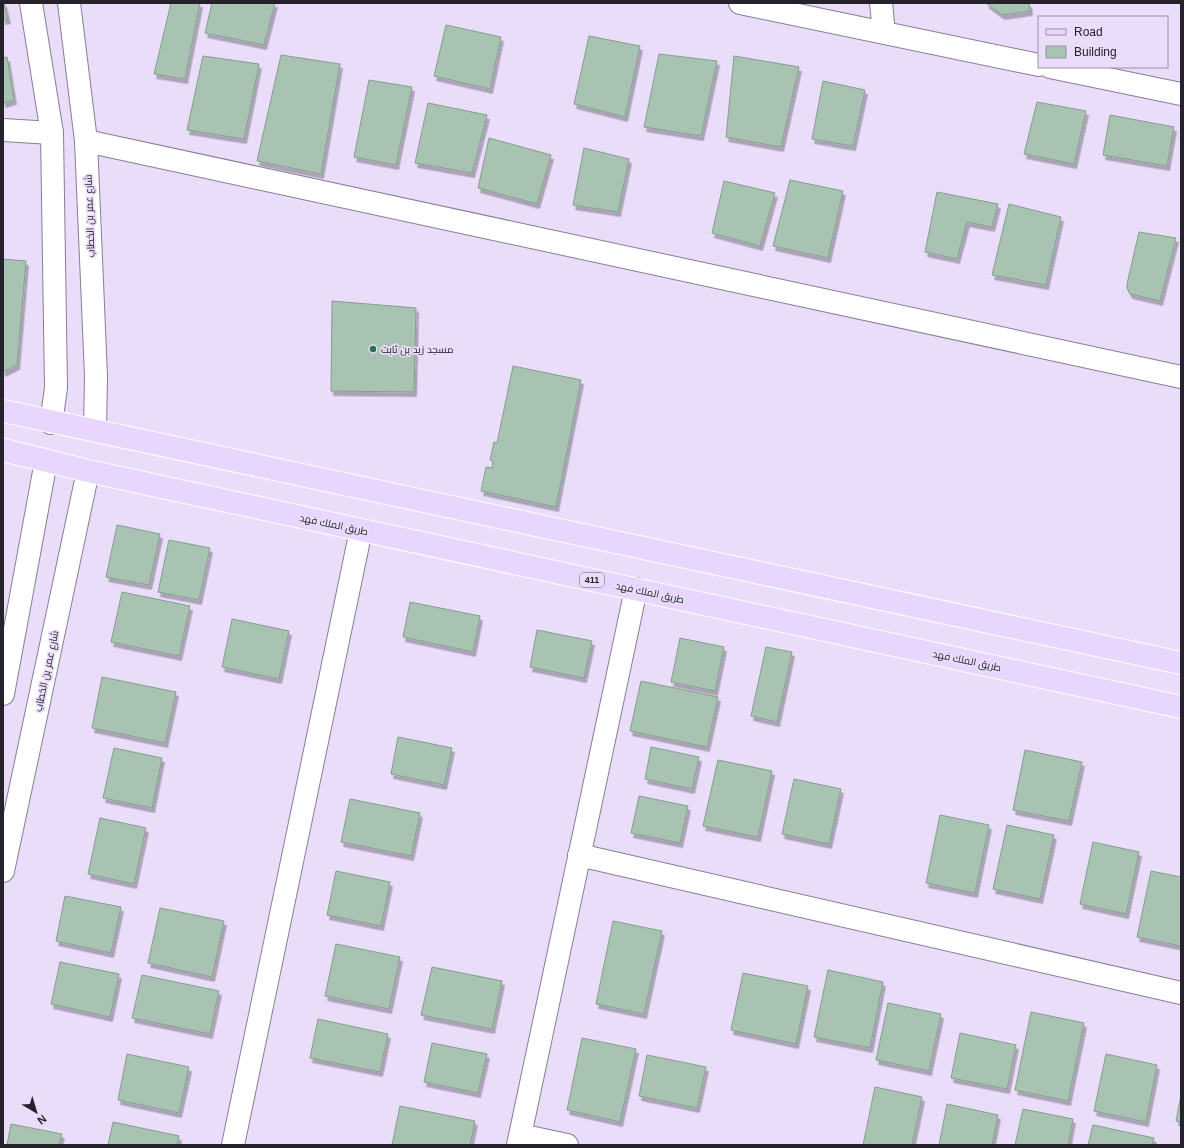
<svg xmlns="http://www.w3.org/2000/svg" width="1184" height="1148" font-family="Arial,Cairo,sans-serif">
<style>
.building{fill:#a8c3b2;stroke:#849e8d;filter:url(#shadow)}
.lines{fill:none;stroke-linecap:round;stroke-linejoin:round}
.street-casing{stroke:#887e97;stroke-width:24}
.secondary-casing{stroke:#887e97;stroke-width:24}
.primary-casing{stroke:#fff;stroke-width:24}
.street{stroke:#fff;stroke-width:22}
.secondary{stroke:#fff;stroke-width:22}
.primary{stroke:#e8d6fe;stroke-width:22}
.poi-dot{fill:#1f794d;stroke:#e9ddf9;stroke-width:1.5}
.labels{text-anchor:middle;stroke-width:3.5;stroke-linejoin:round;paint-order:stroke}
.shield{fill:#e9ddf9;stroke:#605a69;stroke-width:1}
.shield-label{font-size:9px;font-weight:bold;fill:#26222b}
.street-label{font-size:10px;fill:#26222b;stroke:#e9ddf9}
.poi-label{font-size:10px;fill:#26222b;stroke:#e9ddf9;text-anchor:start}
</style>
<defs>
<filter id="shadow"><feDropShadow dx="2.5" dy="4.5" stdDeviation="0" flood-color="#0004"/></filter>
</defs>
<rect width="100%" height="100%" fill="#e9ddf9"/>
<!-- building -->
<path class="building" d="M3 3H4L8 19 3 20Z
M171 3H200L185 79 154 74Z
M212 3H275L264 45 205 33Z
M986 3H1029L1030 11 1002 15Z
M446 25 501 37 490 89 434 76Z
M589 36 640 46 625 117 574 104Z
M659 54 717 61 701 136 644 127Z
M281 55 340 64 321 174 257 161Z
M203 56 259 64 244 139 187 130Z
M734 56 799 67 781 147 726 137Z
M7 57 14 100 3 103V58Z
M369 80 412 87 396 165 354 157Z
M823 81 865 90 853 146 812 139Z
M1037 102 1086 111 1074 164 1024 154Z
M428 103 487 115 472 173 415 163Z
M1110 115 1174 127 1167 166 1103 155Z
M489 138 551 155 537 204 478 188Z
M584 148 629 159 618 212 573 205Z
M790 180 843 191 828 258 773 246Z
M724 181 775 193 760 246 712 233Z
M937 192 998 204 992 227 967 222 957 259 925 252Z
M1009 204 1061 217 1046 285 992 275Z
M1139 232 1176 238 1160 301 1130 294 1127 288V284Z
M3 259 26 261 17 365 3 372Z
M332 301 416 308 414 392 331 391Z
M513 366 581 380 556 507 481 491 486 467 492 468 493 461 490 460 494 442 497 443Z
M117 525 160 534 149 585 106 577Z
M169 540 210 548 199 600 158 592Z
M122 592 190 606 179 656 111 642Z
M410 602 480 616 473 652 403 637Z
M232 619 289 631 279 679 222 667Z
M537 630 592 641 584 678 530 667Z
M680 638 724 647 715 691 671 682Z
M766 647 792 652 777 722 751 716Z
M102 677 176 692 165 743 92 728Z
M641 681 718 697 707 747 630 731Z
M398 737 452 748 444 785 391 774Z
M651 747 699 757 692 789 645 779Z
M114 748 162 758 152 808 103 798Z
M1025 750 1082 762 1069 821 1013 810Z
M718 760 772 771 758 837 703 826Z
M794 779 841 789 829 844 782 834Z
M639 796 688 806 680 843 631 833Z
M350 799 420 813 411 856 341 842Z
M940 815 989 825 975 893 926 883Z
M100 818 146 828 134 884 88 874Z
M1007 825 1054 835 1040 899 993 889Z
M1093 842 1139 852 1126 914 1080 904Z
M336 871 390 882 381 926 327 915Z
M1151 871 1181 877V946L1137 937Z
M65 896 121 907 111 953 56 941Z
M160 908 224 921 212 977 148 963Z
M613 921 662 931 644 1014 596 1004Z
M336 944 400 957 389 1009 325 996Z
M60 962 119 974 110 1017 51 1004Z
M432 967 502 981 492 1029 421 1015Z
M828 970 883 982 870 1048 814 1037Z
M743 973 808 986 796 1044 731 1030Z
M142 975 219 991 210 1034 132 1018Z
M888 1003 941 1014 929 1071 876 1060Z
M1031 1012 1084 1023 1068 1101 1015 1090Z
M318 1019 388 1034 380 1072 310 1058Z
M960 1033 1016 1045 1007 1089 951 1078Z
M582 1038 636 1049 620 1122 567 1110Z
M432 1043 487 1054 478 1093 424 1082Z
M127 1054 189 1067 179 1113 118 1100Z
M1106 1054 1157 1065 1146 1122 1094 1111Z
M647 1055 706 1067 697 1108 639 1096Z
M875 1087 922 1097 912 1145H863Z
M1181 1095V1122L1176 1121Z
M947 1104 998 1115 992 1145H939Z
M400 1106 475 1121 470 1145H392Z
M1023 1109 1073 1119 1068 1145H1015Z
M113 1122 179 1136 177 1145H108Z
M11 1124 62 1134 59 1145H7Z
M1093 1125 1154 1138 1152 1145H1088Z"/>
<g class="lines">
<!-- street casing -->
<g class="street-casing">
<path id="street" d="M740 3 1039 65
M881 3 884 33
M1050 67 1181 94
M3 130 52 133
M86 141 1181 377
M579 855 1181 993
M520 1135 567 1145
M233 1145 361 530
M518 1145 636 589"/>
</g>
<!-- secondary casing -->
<g class="secondary-casing">
<path id="secondary" d="M31 3 52 133 56 388 51 423
M69 3 86 141 96 376 95 430
M3 694 46 461
M3 871 88 471"/>
</g>
<!-- primary casing -->
<g class="primary-casing">
<path id="primary" d="M3 411 1181 663
M3 450 88 471 1181 707"/>
</g>
<!-- street -->
<use href="#street" class="street"/>
<!-- secondary -->
<use href="#secondary" class="secondary"/>
<!-- primary -->
<use href="#primary" class="primary"/>
</g>
<!-- markers -->
<circle class="poi-dot" cx="373" cy="349" r="4"/>
<g class="labels">
<!-- shield labels -->
<rect class="shield" x="580" y="573" width="24" height="14" rx="3"/>
<g class="shield-label">
<text x="592" y="583">411</text>
</g>
<!-- street labels -->
<g class="street-label">
<text transform="translate(89 216) rotate(-92)" y="4">شارع عمر بن الخطاب</text>
<text transform="translate(334 524) rotate(12)" y="4">طريق الملك فهد</text>
<text transform="translate(650 592) rotate(12)" y="4">طريق الملك فهد</text>
<text transform="translate(967 660) rotate(12)" y="4">طريق الملك فهد</text>
<text transform="translate(46 671) rotate(-78)" y="4">شارع عمر بن الخطاب</text>
</g>
<!-- poi labels -->
<g class="poi-label">
<text x="381" y="353">مسجد زيد بن ثابت</text>
</g>
</g>
<!-- border -->
<rect width="1184" height="1148" fill="none" stroke="#26222b" stroke-width="8"/>
<!-- legend -->
<rect x="1038" y="16" width="130" height="52" fill="#e9ddf9" stroke="#9b92a7"/>
<rect x="1046" y="29" width="20" height="6" fill="#e8d6fe" stroke="#9b92a7"/>
<text x="1074" y="36" font-size="12" fill="#26222b">Road</text>
<rect x="1046" y="46" width="20" height="12" fill="#a8c3b2" stroke="#9b92a7"/>
<text x="1074" y="56" font-size="12" fill="#26222b">Building</text>
<!-- north arrow -->
<g transform="translate(36 1112) rotate(142)" stroke="#e9ddf9" stroke-width="3" paint-order="stroke">
<path d="M0-3L7 15L0 10L-7 15Z" fill="#26222b"/>
<text y="-6" font-size="11" font-weight="bold" text-anchor="middle" fill="#26222b">N</text>
</g>
</svg>
